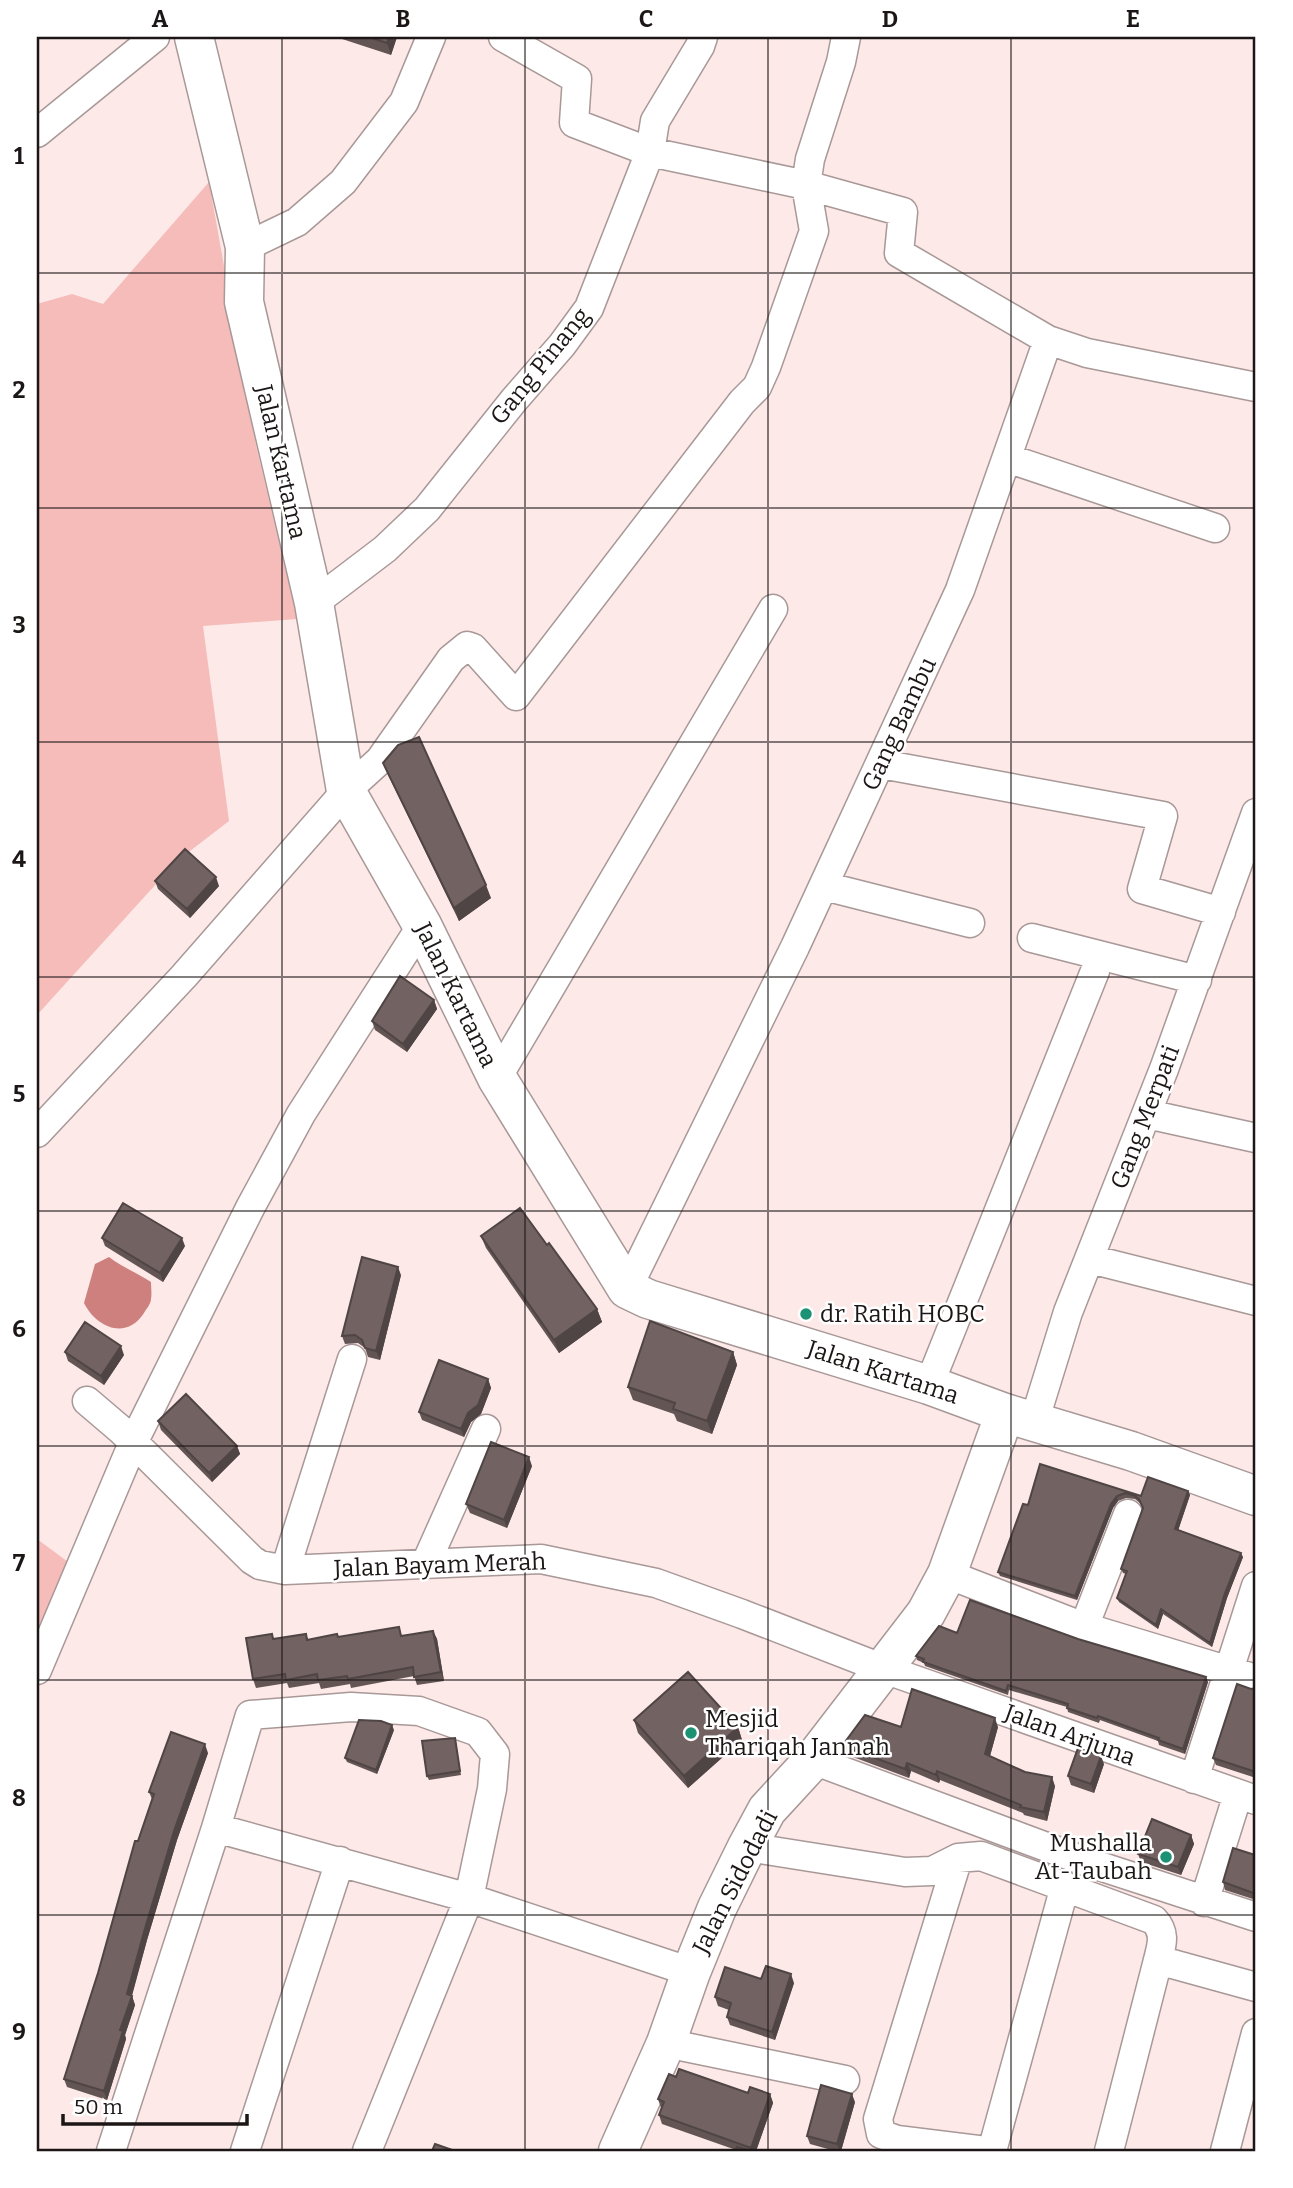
<svg xmlns="http://www.w3.org/2000/svg" width="1293" height="2188" font-family="Bitter,serif">
<style>
.green{fill:#f5bcba}
.water{fill:#ce807e}
.lines{fill:none;stroke-linecap:round;stroke-linejoin:round}
.street-casing{stroke:#a89897;stroke-width:31}
.secondary-casing{stroke:#a89897;stroke-width:41}
.street{stroke:#fff;stroke-width:28}
.secondary{stroke:#fff;stroke-width:38}
.wall{fill:#625554}
.shaded-wall{fill:#504545}
.building{fill:#726362;stroke:#504545;stroke-width:2}
.grid{fill:none;stroke:#1c1616;stroke-width:2;stroke-opacity:0.55}
.poi-dot{fill:#1c9275;stroke:#fff;stroke-width:2.5}
.labels{text-anchor:middle;stroke-width:5;stroke-linejoin:round;paint-order:stroke}
.street-label{font-size:24px;fill:#1c1616;stroke:#fff}
.poi-label{font-size:24px;fill:#1c1616;stroke:#fff;text-anchor:start}
.neatline{fill:none;stroke:#1c1616;stroke-width:2.5}
.grid-label{font-size:23px;text-anchor:middle;font-weight:bold;fill:#1c1616}
</style>
<rect width="100%" height="100%" fill="#fce9e8"/>
<!-- green -->
<path class="green" d="M209 182 256 445 297 619 203 626 229 821 177 861 37 1015V304L72 294 103 304Z
M37 1539 75 1567 37 1654Z"/>
<!-- water -->
<path class="water" d="M109 1257C122 1267 137 1273 151 1282 151 1287 152 1294 151 1299 151 1304 146 1309 144 1313 126 1341 96 1327 84 1303L95 1264Z"/>
<g class="lines">
<!-- street casing -->
<g class="street-casing">
<path id="street" d="M503 37 577 79 574 123 650 152 806 185 903 212 899 253 1048 340
M37 133 155 37
M245 247 297 222 343 182 404 102 431 37
M1007 458 1215 528
M314 603 385 549 427 509 514 400 562 345 589 308 650 152 655 121 700 46 703 37
M881 764 1163 816 1142 889 1221 912
M824 886 970 923
M1032 938 1197 980
M497 1078 773 609
M1147 1114 1256 1138
M37 1133 184 976 346 791 380 760 451 659 467 646 473 648 516 696 742 402 757 387 766 367 814 231 806 185 810 159 841 62 846 37
M1090 1259 1256 1301
M627 1289 795 947 960 590 1048 340 1087 353 1256 387
M929 1385 1095 971
M87 1401 121 1430 252 1560 260 1565 285 1570 541 1559 656 1583 742 1614 884 1669 1256 1800
M1034 1422 1068 1312 1164 1069 1256 813
M426 1563 486 1429
M285 1570 352 1359
M947 1574 1084 1627 1256 1679
M1084 1627 1128 1514
M37 1670 133 1443 250 1208 301 1114 422 925
M813 1760 1084 1861 1256 1917
M1194 1779 1256 1586
M216 1828 469 1898 691 1972
M747 1847 905 1872 932 1871 958 1858 981 1856 1154 1920C1166 1933 1162 1944 1158 1960L1256 1987
M958 1858 878 2119 881 2134 897 2140 986 2151
M1204 1902 1238 1794
M666 2043 845 2080
M111 2151 216 1828 250 1715 351 1707 419 1711 478 1732 495 1754 492 1789 469 1898 367 2151
M245 2151 340 1861
M992 2151 1065 1886
M1109 2151 1158 1960
M1225 2151 1256 2033"/>
</g>
<!-- secondary casing -->
<g class="secondary-casing">
<path id="secondary" d="M194 37 245 247 244 302 314 603 346 791 422 925 497 1078 627 1289 648 1299 929 1385 1005 1413 1131 1451 1256 1496
M618 2151 666 2043 691 1972 717 1908 747 1847 767 1810 813 1760 926 1613 947 1574 1005 1413"/>
</g>
<!-- street -->
<use href="#street" class="street"/>
<!-- secondary -->
<use href="#secondary" class="secondary"/>
</g>
<!-- wall -->
<path class="wall" d="M336 37H397L391 55Z
M383 763 491 898 459 921 388 775Z
M155 881 219 886 190 918 158 889Z
M434 1000 437 1009 407 1052 375 1030 372 1021Z
M481 1236 547 1245 597 1309 602 1322 559 1353 486 1248Z
M102 1238 185 1246 163 1282 105 1246Z
M401 1275 380 1360 368 1357 365 1348 358 1343 345 1344 342 1336Z
M65 1352 124 1355 104 1385 68 1361Z
M733 1352 737 1365 712 1434 677 1421 674 1414 633 1400 628 1387Z
M488 1379 491 1388 481 1414 471 1422 464 1437 422 1420 419 1412Z
M158 1421 237 1446 240 1454 212 1482 161 1430Z
M1040 1464 1141 1496 1188 1491 1190 1495 1178 1530 1243 1557 1227 1598 1212 1647 1163 1614 1158 1629 1119 1602 1117 1598 1126 1574 1123 1573 1121 1569 1143 1508 1140 1503 1135 1499 1126 1498 1118 1501 1113 1508 1077 1600 1000 1576 998 1572 1028 1505Z
M532 1466 507 1528 470 1513 466 1504Z
M433 1631 437 1639 444 1681 417 1685 414 1676 351 1688 350 1684 321 1689 319 1683 289 1688 287 1683 256 1688 253 1679 272 1634 274 1639 306 1634 308 1639 402 1636Z
M957 1633 1078 1639 1208 1682 1185 1754 1159 1745 1158 1741 1100 1720 1099 1723 1068 1712 1067 1707 1009 1690 1008 1695 925 1666 924 1663 917 1660 916 1656Z
M1256 1688V1778L1216 1765 1213 1758 1251 1689Z
M634 1720 738 1727 742 1740 688 1788 638 1733Z
M901 1727H998L990 1756 1055 1786 1047 1821 1024 1815 1023 1813 940 1780 939 1783 911 1771 909 1778 845 1754 842 1746Z
M394 1730 377 1774 347 1762 345 1758Z
M456 1742 461 1775 429 1780 427 1776Z
M208 1753 177 1840 147 1940 132 1996 135 2005 125 2035 126 2039 107 2100 67 2087 64 2079 98 1973 138 1841 152 1799 149 1792Z
M1104 1764 1094 1793 1071 1785 1068 1776Z
M1191 1835 1194 1844 1181 1875 1141 1862 1138 1854Z
M1256 1851V1900L1225 1890 1223 1882 1255 1855Z
M761 1979 794 1983 775 2040 730 2025 727 2017 729 2010 718 2006 715 1997Z
M676 2077 748 2093 770 2094 773 2103 756 2151H735L736 2150 662 2124 659 2115 661 2108 658 2099Z
M855 2102 841 2151H835L810 2144 807 2136Z"/>
<!-- shaded-wall -->
<path class="shaded-wall" d="M389 37H397L391 55 387 43Z
M216 877 219 886 190 918 187 909Z
M486 885 491 898 459 921 454 908Z
M434 1000 437 1009 407 1052 403 1044Z
M182 1238 185 1246 163 1282 160 1273Z
M398 1267 401 1275 380 1360 376 1351Z
M597 1309 602 1322 559 1353 554 1340Z
M121 1346 124 1355 104 1385 101 1376Z
M733 1352 737 1365 712 1434 707 1421Z
M488 1379 491 1388 481 1414 471 1422 464 1437 461 1429 468 1413Z
M237 1446 240 1454 212 1482 209 1473Z
M529 1457 532 1466 507 1528 504 1520Z
M1188 1491 1190 1495 1177 1534 1175 1529Z
M1117 1496 1118 1501 1113 1508 1077 1600 1075 1596 1111 1504Z
M1241 1553 1243 1557 1227 1598 1212 1647 1210 1643 1225 1593Z
M1161 1609 1163 1614 1158 1629 1156 1625Z
M433 1631 437 1639 444 1681 441 1672Z
M1206 1677 1208 1682 1185 1754 1183 1749Z
M995 1718 998 1727 988 1763 985 1754Z
M392 1725 394 1730 377 1774 376 1770Z
M738 1727 742 1740 688 1788 684 1776Z
M205 1744 208 1753 177 1840 147 1940 131 1998 132 1996 135 2005 125 2035 126 2039 107 2100 104 2091 120 2030 127 1994 144 1932 174 1831Z
M1101 1756 1104 1764 1094 1793 1091 1784Z
M907 1763 911 1771 909 1778 905 1769Z
M937 1771 940 1780 939 1783 936 1775Z
M1052 1777 1055 1786 1047 1821 1044 1812Z
M1191 1835 1194 1844 1181 1875 1178 1867Z
M791 1974 794 1983 775 2040 772 2032Z
M770 2094 773 2103 756 2151H752L751 2148Z
M852 2094 855 2102 841 2151H840L837 2144Z"/>
<!-- building -->
<path class="building" d="M369 37H389L387 43Z
M419 737 486 885 454 908 383 763 398 745Z
M185 849 216 877 187 909 155 881Z
M400 976 434 1000 403 1044 372 1021Z
M123 1203 182 1238 160 1273 102 1238Z
M520 1208 547 1245 549 1243 597 1309 554 1340 481 1236Z
M362 1257 398 1267 376 1351 365 1348 362 1340 355 1335 342 1336Z
M650 1321 733 1352 707 1421 673 1409 675 1403 628 1387Z
M85 1322 121 1346 101 1376 65 1352Z
M439 1360 488 1379 478 1405 468 1413 461 1429 419 1412Z
M186 1394 237 1446 209 1473 158 1421Z
M491 1442 529 1457 504 1520 466 1504Z
M1040 1464 1141 1496 1148 1477 1188 1491 1175 1529 1241 1553 1225 1593 1210 1643 1161 1609 1156 1625 1117 1598 1127 1571 1121 1569 1143 1508 1139 1499 1133 1495 1125 1493 1117 1496 1111 1504 1075 1596 998 1572 1023 1504 1028 1505Z
M970 1600 1078 1639 1206 1677 1183 1749 1158 1740 1159 1738 1098 1716 1097 1718 1067 1708 1068 1704 1008 1685 1006 1691 923 1662 924 1659 916 1656 939 1626 957 1633Z
M399 1627 401 1636 433 1631 441 1672 414 1677 413 1667 348 1679 347 1676 318 1680 317 1674 286 1680 285 1674 253 1679 246 1638 272 1634 273 1639 306 1634 307 1640 337 1634 338 1637Z
M688 1672 738 1727 684 1776 634 1720Z
M1237 1684 1251 1689 1256 1688V1772L1213 1758Z
M912 1689 995 1718 985 1754 1025 1772 1052 1777 1044 1812 1020 1807 1021 1805 937 1771 936 1775 907 1763 905 1769 842 1746 865 1715 901 1727Z
M359 1720 381 1721 392 1725 376 1770 345 1758Z
M171 1732 205 1744 174 1831 144 1932 127 1994 132 1996 120 2030 123 2031 104 2091 64 2079 98 1973 135 1841H138L154 1794 149 1792Z
M455 1738 460 1771 427 1776 422 1741Z
M1078 1748 1101 1756 1091 1784 1068 1776Z
M1152 1819 1191 1835 1178 1867 1138 1854Z
M1233 1848 1255 1855 1256 1851V1894L1223 1882Z
M766 1966 791 1974 772 2032 727 2017 731 2003 715 1997 725 1967 761 1979Z
M679 2069 748 2093 750 2087 770 2094 751 2148 659 2115 664 2102 658 2099 669 2074 676 2077Z
M821 2085 852 2094 837 2144 807 2136Z
M435 2144 455 2151H432Z
M737 2147 750 2151H735Z"/>
<!-- grid -->
<path class="grid" d="M282 37V2151M525 37V2151M768 37V2151M1011 37V2151M37 273H1256M37 508H1256M37 742H1256M37 977H1256M37 1211H1256M37 1446H1256M37 1680H1256M37 1915H1256"/>
<!-- markers -->
<g class="poi-dot">
<circle cx="806" cy="1314" r="7"/>
<circle cx="691" cy="1733" r="7"/>
<circle cx="1166" cy="1857" r="7"/>
</g>
<g class="labels">
<!-- street labels -->
<g class="street-label">
<text transform="translate(540 366) rotate(-51)" y="8">Gang Pinang</text>
<text transform="translate(281 462) rotate(77)" y="8">Jalan Kartama</text>
<text transform="translate(899 724) rotate(-65)" y="8">Gang Bambu</text>
<text transform="translate(456 995) rotate(64)" y="8">Jalan Kartama</text>
<text transform="translate(1145 1117) rotate(-69)" y="8">Gang Merpati</text>
<text transform="translate(883 1372) rotate(18)" y="8">Jalan Kartama</text>
<text transform="translate(440 1565) rotate(-2)" y="8">Jalan Bayam Merah</text>
<text transform="translate(1070 1735) rotate(20)" y="8">Jalan Arjuna</text>
<text transform="translate(735 1882) rotate(-63)" y="8">Jalan Sidodadi</text>
</g>
<!-- poi labels -->
<g class="poi-label">
<text x="820" y="1322">dr. Ratih HOBC</text>
<text x="705" y="1727">Mesjid<tspan x="705" dy="28">Thariqah Jannah</tspan></text>
<text x="1152" y="1851" text-anchor="end">Mushalla<tspan x="1152" dy="28">At-Taubah</tspan></text>
</g>
</g>
<!-- border -->
<rect width="1293" height="2188" fill="none" stroke="#ffffff" stroke-width="77"/>
<!-- scale -->
<path d="M63 2114v10h184v-10" fill="none" stroke="#1c1616" stroke-width="3.5"/>
<text x="74" y="2114" font-size="21" fill="#1c1616" stroke="#ffffff" stroke-width="5" paint-order="stroke">50 m</text>
<rect x="38" y="38" width="1216" height="2112" class="neatline"/>
<g class="grid-label">
<text x="160" y="27">A</text>
<text x="403" y="27">B</text>
<text x="646" y="27">C</text>
<text x="890" y="27">D</text>
<text x="1133" y="27">E</text>
<text x="19" y="164">1</text>
<text x="19" y="398">2</text>
<text x="19" y="633">3</text>
<text x="19" y="867">4</text>
<text x="19" y="1102">5</text>
<text x="19" y="1337">6</text>
<text x="19" y="1571">7</text>
<text x="19" y="1806">8</text>
<text x="19" y="2040">9</text>
</g>
</svg>
